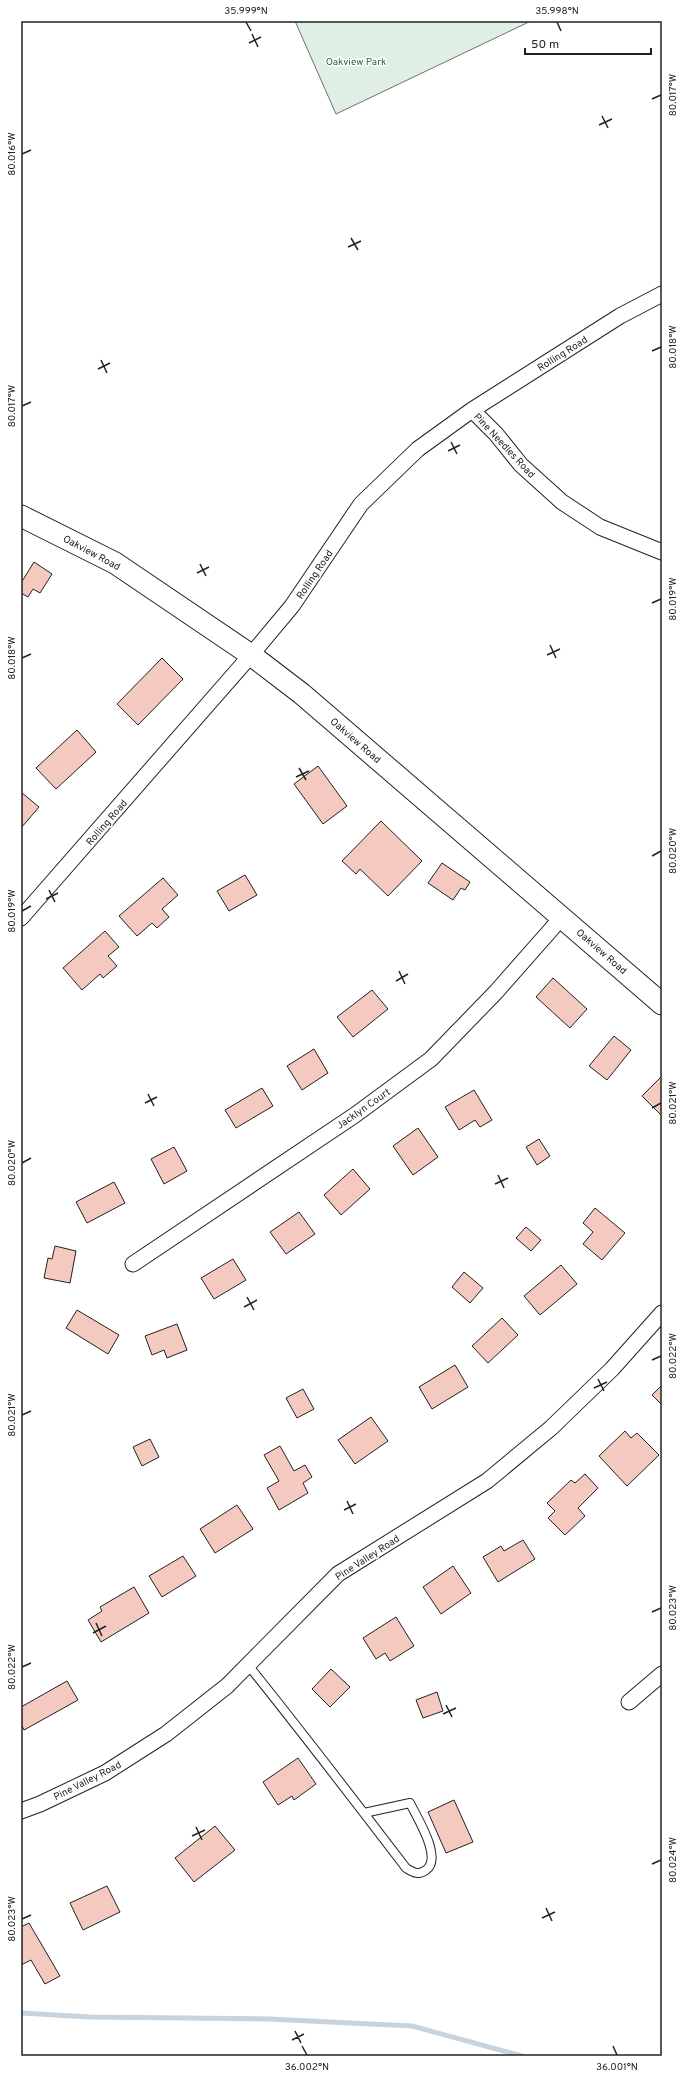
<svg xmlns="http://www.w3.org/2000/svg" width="683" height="2077" font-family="Overpass,sans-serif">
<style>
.green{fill:#e0efe3;stroke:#6f6f6f}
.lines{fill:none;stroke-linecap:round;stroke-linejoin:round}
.stream{stroke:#c7d3dd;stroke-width:5}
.building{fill:#f3c9c0;stroke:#222}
.lane-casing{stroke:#222;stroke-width:10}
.street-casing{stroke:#222;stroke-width:17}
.secondary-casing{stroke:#222;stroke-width:23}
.lane{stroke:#fff;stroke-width:8}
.street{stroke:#fff;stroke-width:15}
.secondary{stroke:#fff;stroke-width:21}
.ticks{fill:none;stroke:#222;stroke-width:1.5}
.labels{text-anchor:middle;stroke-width:3;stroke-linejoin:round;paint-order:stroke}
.park-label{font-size:10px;fill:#2f5e38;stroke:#fff}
.street-label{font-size:10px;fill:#222;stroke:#fff}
.neatline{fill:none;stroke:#222;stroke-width:1.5}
.ticks-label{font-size:10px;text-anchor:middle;fill:#222}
</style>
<rect width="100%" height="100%" fill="#fff"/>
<!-- green -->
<path class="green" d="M295 21H531L336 114Z"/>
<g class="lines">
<!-- stream -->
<path class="stream" d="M21 2013 90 2017 269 2019 412 2026 522 2056"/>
</g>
<!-- building -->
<path class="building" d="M34 562 52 574 40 593 33 589 28 597 21 593V583Z
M162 658 183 679 138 725 117 704Z
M77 730 96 752 56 789 36 768Z
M318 766 347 806 323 824 294 784Z
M21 792 39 807 21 828Z
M381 821 422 861 388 896 360 869 356 874 342 861Z
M442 863 470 882 465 890 461 888 453 900 428 883Z
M245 875 257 895 229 911 217 891Z
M163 878 178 895 162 909 169 917 157 928 152 923 137 936 119 916Z
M105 931 119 947 108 956 117 966 103 978 100 974 82 990 63 968Z
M553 978 587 1009 570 1028 536 997Z
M372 990 388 1009 353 1037 337 1017Z
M614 1036 631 1050 607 1080 589 1066Z
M314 1049 328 1073 302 1090 287 1066Z
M662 1076V1116L642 1096Z
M262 1088 273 1106 236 1128 225 1110Z
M474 1090 492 1120 480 1127 475 1120 459 1130 445 1107Z
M418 1128 438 1157 413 1175 393 1146Z
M539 1139 550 1156 537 1165 526 1147Z
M174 1147 187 1171 164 1184 151 1159Z
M353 1169 370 1189 341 1215 324 1195Z
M114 1182 125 1203 87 1223 76 1202Z
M595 1208 625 1233 602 1260 583 1244 593 1232 583 1223Z
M299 1212 315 1234 286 1254 270 1232Z
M526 1227 541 1240 531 1251 516 1238Z
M55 1246 76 1251 70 1283 44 1278 48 1258 52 1259Z
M233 1259 246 1280 214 1299 201 1278Z
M561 1265 577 1284 540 1315 524 1296Z
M464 1272 483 1288 470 1303 452 1287Z
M77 1310 119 1335 108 1354 66 1328Z
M502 1318 518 1335 488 1363 472 1346Z
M177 1324 187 1350 167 1358 164 1350 152 1355 145 1336Z
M455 1365 468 1387 432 1409 419 1387Z
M662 1385V1405L652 1395Z
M303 1389 314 1409 297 1418 286 1398Z
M371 1417 388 1441 355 1464 338 1440Z
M625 1431 631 1438 637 1433 659 1455 627 1486 599 1456Z
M150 1439 159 1457 142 1466 133 1447Z
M280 1446 294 1471 305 1465 312 1477 303 1483 308 1493 279 1510 267 1488 279 1481 264 1455Z
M585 1474 598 1488 578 1508 585 1516 565 1535 548 1518 555 1511 547 1503 571 1480 575 1483Z
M237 1505 253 1529 215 1553 200 1529Z
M523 1540 535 1559 498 1582 483 1557 501 1546 504 1551Z
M183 1556 196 1576 162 1597 149 1576Z
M453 1566 471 1593 441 1614 423 1587Z
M134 1587 149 1613 101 1642 88 1620 102 1611 100 1607Z
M396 1617 414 1646 390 1661 385 1653 376 1659 363 1638Z
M331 1669 350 1687 330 1707 312 1689Z
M67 1681 78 1700 24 1730 21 1724V1707Z
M437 1692 443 1711 423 1718 416 1700Z
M298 1758 316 1784 294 1800 292 1796 278 1805 263 1782Z
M454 1800 473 1842 446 1853 428 1812Z
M215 1826 235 1850 194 1882 175 1858Z
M107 1886 120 1912 83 1930 70 1903Z
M29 1923 60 1976 45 1984 31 1960 21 1965V1927Z"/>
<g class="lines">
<!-- lane casing -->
<g class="lane-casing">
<path id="lane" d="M248 1665C302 1732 354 1800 406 1868 413 1872 418 1876 426 1870 443 1858 417 1818 410 1803L364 1813"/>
</g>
<!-- street casing -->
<g class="street-casing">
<path id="street" d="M472 410 496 434 521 465 562 502 600 527 662 552
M21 918 251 655 292 606 361 504 418 449 472 410 620 316 662 294
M133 1264 355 1115 431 1059 496 992 563 916
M629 1702 662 1674
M21 1811 40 1804 105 1773 166 1734 227 1686 338 1574 487 1481 551 1428 612 1369 662 1313"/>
</g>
<!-- secondary casing -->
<g class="secondary-casing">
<path id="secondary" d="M21 516 115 563 251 655 302 694 662 1004"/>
</g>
<!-- lane -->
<use href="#lane" class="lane"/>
<!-- street -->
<use href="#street" class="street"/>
<!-- secondary -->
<use href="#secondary" class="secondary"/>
</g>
<!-- ticks -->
<path class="ticks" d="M246 22 251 31M557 22 561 31M252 34 258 47M249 43 261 37M652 99 661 95M602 116 608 128M599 125 612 119M22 154 31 150M351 238 358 250M348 247 361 241M652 351 661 347M101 360 107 373M98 369 110 363M22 406 31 402M451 442 457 454M448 451 460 445M200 564 206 576M197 573 209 567M652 603 661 599M550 645 556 658M547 655 560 649M22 658 31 654M299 768 306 780M296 777 309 771M652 856 661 851M49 890 55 902M46 899 58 893M22 911 31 906M399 971 405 984M396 981 408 974M148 1094 154 1106M145 1103 157 1097M652 1108 661 1103M22 1163 31 1158M498 1175 504 1188M495 1184 508 1178M247 1297 254 1310M244 1307 257 1300M652 1360 661 1356M598 1379 604 1391M594 1388 607 1382M22 1415 31 1411M347 1501 353 1514M344 1510 356 1504M652 1612 661 1608M96 1623 102 1636M93 1633 106 1626M22 1667 31 1663M446 1705 452 1717M443 1714 456 1708M196 1827 202 1840M192 1836 205 1830M652 1864 661 1860M546 1908 552 1921M542 1918 555 1912M22 1919 31 1915M295 2031 301 2043M292 2040 304 2034M302 2046 307 2055M613 2046 617 2055"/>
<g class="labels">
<!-- park labels -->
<g class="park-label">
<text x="356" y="65">Oakview Park</text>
</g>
<!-- street labels -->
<g class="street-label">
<text transform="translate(562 353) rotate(-32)" y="4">Rolling Road</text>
<text transform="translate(505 445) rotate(47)" y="4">Pine Needles Road</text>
<text transform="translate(92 552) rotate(28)" y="4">Oakview Road</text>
<text transform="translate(314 574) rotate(-56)" y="4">Rolling Road</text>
<text transform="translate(356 740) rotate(41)" y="4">Oakview Road</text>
<text transform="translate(106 822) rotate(-49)" y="4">Rolling Road</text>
<text transform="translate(602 951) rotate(41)" y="4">Oakview Road</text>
<text transform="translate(363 1108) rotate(-35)" y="4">Jacklyn Court</text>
<text transform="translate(367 1557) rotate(-33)" y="4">Pine Valley Road</text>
<text transform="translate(87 1780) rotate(-27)" y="4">Pine Valley Road</text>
</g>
</g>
<!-- border -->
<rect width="683" height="2077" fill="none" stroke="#ffffff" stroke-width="44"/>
<!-- scale -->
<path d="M525 48v6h126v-6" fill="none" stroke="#222222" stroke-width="2"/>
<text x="531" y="48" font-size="12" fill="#222222" stroke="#ffffff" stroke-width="3" paint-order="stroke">50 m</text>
<rect x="22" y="22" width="639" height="2033" class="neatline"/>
<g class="ticks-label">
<text x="246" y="14">35.999°N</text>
<text x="557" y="14">35.998°N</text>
<text transform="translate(672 95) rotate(-90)" y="4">80.017°W</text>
<text transform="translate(11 154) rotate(-90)" y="4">80.016°W</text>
<text transform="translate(672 347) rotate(-90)" y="4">80.018°W</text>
<text transform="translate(11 406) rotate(-90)" y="4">80.017°W</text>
<text transform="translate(672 599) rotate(-90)" y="4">80.019°W</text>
<text transform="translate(11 658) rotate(-90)" y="4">80.018°W</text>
<text transform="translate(672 851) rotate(-90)" y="4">80.020°W</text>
<text transform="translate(11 911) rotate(-90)" y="4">80.019°W</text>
<text transform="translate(672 1103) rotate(-90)" y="4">80.021°W</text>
<text transform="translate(11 1163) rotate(-90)" y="4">80.020°W</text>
<text transform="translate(672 1356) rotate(-90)" y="4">80.022°W</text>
<text transform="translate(11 1415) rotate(-90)" y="4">80.021°W</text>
<text transform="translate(672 1608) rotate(-90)" y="4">80.023°W</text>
<text transform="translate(11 1667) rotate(-90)" y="4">80.022°W</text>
<text transform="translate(672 1860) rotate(-90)" y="4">80.024°W</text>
<text transform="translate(11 1919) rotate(-90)" y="4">80.023°W</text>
<text x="307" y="2070">36.002°N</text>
<text x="617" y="2070">36.001°N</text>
</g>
</svg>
